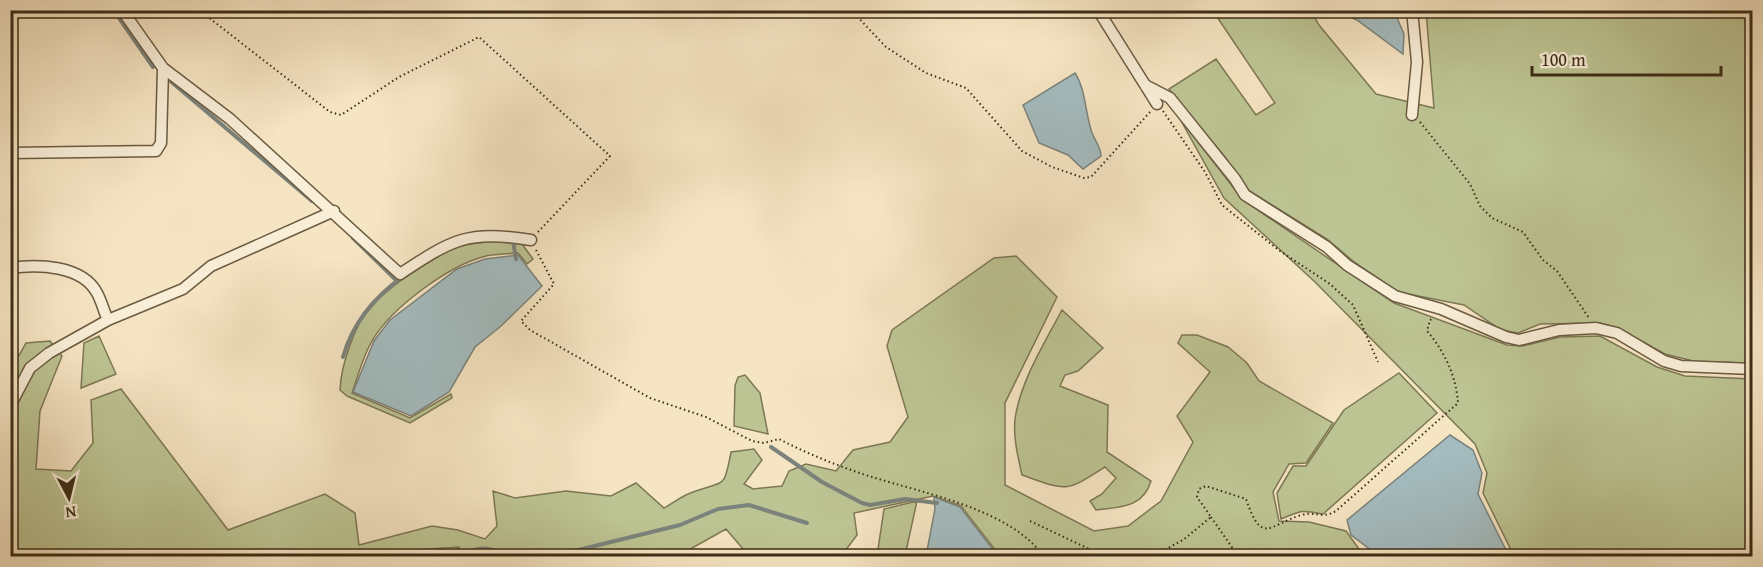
<svg xmlns="http://www.w3.org/2000/svg" width="1763" height="567" font-family="'Gentium Book Plus',serif">
<style>
.green{fill:#bdc493;stroke:#7d7854;stroke-width:1.5}
.water{fill:#a4bcc0;stroke:#7b837c;stroke-width:1.5}
.lines{fill:none;stroke-linecap:round;stroke-linejoin:round}
.stream{stroke:#7b837c;stroke-width:4}
.minor-casing{stroke:#6b5b41;stroke-width:13}
.path{stroke:#3d2d16;stroke-width:2;stroke-dasharray:1.5 3;stroke-linecap:butt}
.minor{stroke:#f9eed8;stroke-width:10}
</style>
<rect width="100%" height="100%" fill="#f6e5c3"/>
<filter id="stains"><feTurbulence type="fractalNoise" baseFrequency=".00333" numOctaves="4"/><feColorMatrix values="0 0 0 0 .2 0 0 0 0 .09 0 0 0 0 .02 0 0 0 .5 -.17"/></filter>
<radialGradient id="worn" r=".72"><stop offset=".6" stop-color="#630" stop-opacity="0"/><stop offset="1" stop-color="#630" stop-opacity=".3"/></radialGradient>
<!-- green -->
<path class="green" d="M1213 11H1311L1319 25 1376 94 1434 108 1426 11H1752V363L1697 362 1665 354 1618 328 1600 323 1540 324 1518 333 1501 330 1464 305 1398 292 1353 261 1327 239 1248 190 1225 157 1169 89 1216 59 1256 115 1275 103Z
M1180 119 1243 200 1394 303 1507 345 1523 346 1560 337 1600 336 1657 367 1685 376 1752 379V556H1514L1483 493 1487 473 1475 444 1315 282 1224 198Z
M492 241 522 244 533 259 527 264 518 253C508 254 496 254 486 256 449 265 391 308 372 341 363 356 358 376 352 393L410 418 451 394 452 398 410 423 347 396 340 390C341 365 355 323 372 305 392 285 437 252 465 245 473 243 483 243 492 241Z
M1016 256 1057 297 1005 403V485L1094 531 1128 526 1161 501 1193 442 1177 416 1210 372 1178 343 1182 335H1197L1228 347 1247 363 1259 381 1333 423 1306 463 1289 464 1273 492 1279 521 1309 522 1346 531 1364 556H1000L961 506 933 496 854 513 857 535 845 551C813 552 781 556 749 556L726 529 678 556H453L459 547 428 549 391 556H11V370L26 343 50 341 62 356 40 411 36 469 71 471 93 443 91 400 121 389 228 530 325 494 355 513 359 545 432 526 458 530 485 539 497 526 493 491 515 498 566 491 611 496 636 483 664 508C673 503 683 495 693 492 725 480 724 490 731 452L754 449 762 460 744 484 753 489 782 486 789 471 806 464 836 471 853 450 890 442 908 417 887 346 892 330 994 258Z
M1062 310 1103 348 1078 371 1065 375 1060 386 1108 405 1107 452 1151 481C1143 508 1120 507 1096 510L1090 501 1102 494 1116 478 1105 467C1064 493 1068 491 1022 475 1018 457 1013 437 1015 419 1020 382 1045 342 1062 310Z
M99 336 116 374 81 388 84 343Z
M1399 373 1437 413 1323 514C1301 510 1303 510 1281 519L1277 493 1293 466H1306L1344 410Z
M745 375 760 393 768 434 734 426 735 386 738 377Z
M917 501 905 556H877L884 509Z"/>
<!-- water -->
<path class="water" d="M1336 11H1394L1404 34 1403 54 1357 20Z
M1075 73C1086 90 1085 113 1092 133 1095 141 1101 147 1101 156L1083 169 1068 155 1039 143 1023 105Z
M518 255 542 286 500 327 475 347 449 392 411 416 353 392 374 341 390 320 457 269 485 259Z
M1450 435 1473 450 1482 473 1478 494 1509 556H1379L1351 535 1347 520Z
M934 497 960 507 998 556H926L935 509Z"/>
<g class="lines">
<!-- stream -->
<path class="stream" d="M10 12 109 11 117 15 153 67
M168 79 312 201
M353 238 397 281
M513 241 516 259
M343 357C353 322 374 297 404 276
M771 447 822 482 862 503 870 505 905 499 937 503
M466 556C478 542 496 551 511 556
M554 556 680 525 718 509 749 505 807 523"/>
<!-- minor casing -->
<g class="minor-casing">
<path id="minor" d="M122 10 163 68 230 119 400 274C453 239 467 230 531 240
M1098 10 1157 104
M1145 85 1170 98 1235 179 1245 195 1327 247 1347 265 1395 296 1441 309 1506 337 1519 340 1559 330 1596 328 1617 333 1664 361 1681 366 1752 369
M1412 115 1417 62 1412 10
M10 153 156 151 161 143 163 68
M10 268C38 264 82 265 97 293 102 302 104 312 108 320
M10 406 30 368 49 353 108 320 183 289 211 266 334 211"/>
</g>
<!-- path -->
<path class="path" d="M199 10 330 112 341 115 399 77 479 37 610 156 537 233
M851 10 886 47 926 73 966 88 1022 151 1052 167 1084 178 1091 177 1150 112
M1163 111 1205 172 1222 205 1280 251 1330 284 1353 305 1378 362
M1420 122 1470 184 1480 206 1492 218 1523 232 1543 260 1557 271 1589 318
M536 250 554 284 521 321 530 330 650 398 706 417 752 441 764 443 779 439C808 454 840 467 872 477 923 493 1012 510 1043 556
M1211 517 1238 556
M1030 521 1104 556
M1153 556 1183 540 1211 517 1197 497 1199 489 1206 486 1246 499C1262 546 1269 525 1301 515 1314 511 1323 519 1336 511L1458 403C1456 376 1445 352 1427 331L1430 320 1434 318"/>
<!-- minor -->
<use href="#minor" class="minor"/>
</g>
<!-- margin -->
<rect width="1763" height="567" fill="none" stroke="#f6e5c3" stroke-width="36"/>
<rect x="12" y="12" width="1739" height="543" fill="none" stroke="#3d2d16" stroke-width="3"/>
<rect x="18" y="18" width="1727" height="531" fill="none" stroke="#3d2d16" stroke-width="1.5"/>
<!-- north arrow -->
<g transform="translate(69 498) rotate(173)" stroke="#f9eed8" stroke-width="4.5" paint-order="stroke">
<path d="M0-4.5L10 22L0 15L-10 22Z" fill="#3d2d16"/>
<text y="-9" font-size="16" font-weight="bold" text-anchor="middle" fill="#3d2d16">N</text>
</g>
<!-- scale -->
<path d="M1532 66v9h189v-9" fill="none" stroke="#3d2d16" stroke-width="3"/>
<text x="1541" y="66" font-size="18" fill="#3d2d16" stroke="#f9eed8" stroke-width="4.5" paint-order="stroke">100 m</text>
<rect width="100%" height="100%" filter="url(#stains)"/>
<rect width="100%" height="100%" fill="url(#worn)"/>
</svg>
